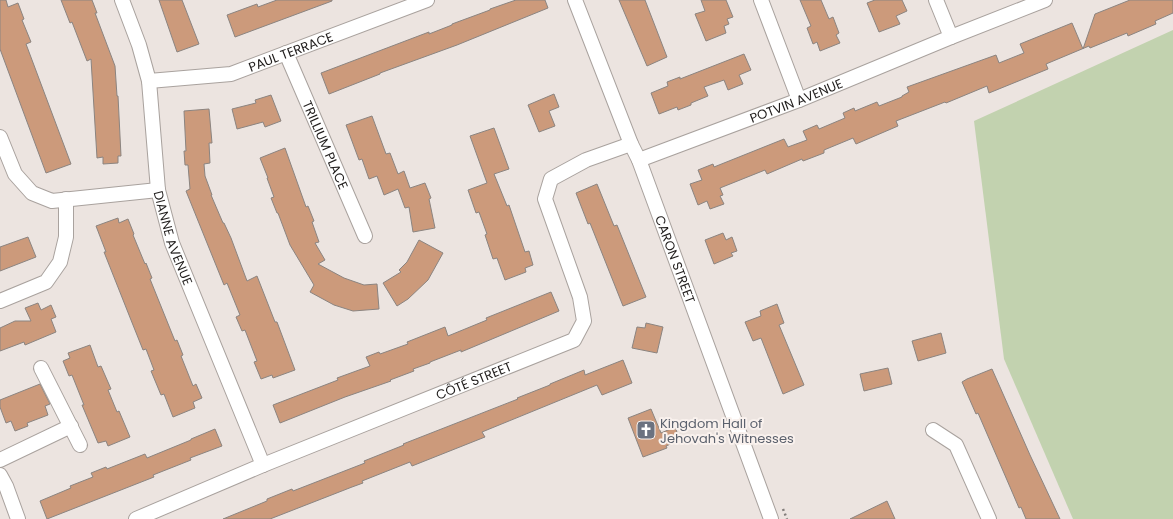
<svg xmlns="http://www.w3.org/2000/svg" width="1173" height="519" font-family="Poppins,sans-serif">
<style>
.green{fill:#c2d2af}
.building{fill:#cc9a7b;stroke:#8b8480}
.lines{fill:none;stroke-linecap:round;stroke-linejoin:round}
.minor-casing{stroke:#a9a29e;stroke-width:16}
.path{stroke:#827d7a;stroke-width:2.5;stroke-dasharray:2 3;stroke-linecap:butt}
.minor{stroke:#fff;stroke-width:14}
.labels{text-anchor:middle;stroke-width:4;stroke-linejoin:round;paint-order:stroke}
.street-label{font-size:13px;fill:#201d1c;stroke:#f9f1ed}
.worship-label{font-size:13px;fill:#5b616d;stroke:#f9f1ed;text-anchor:start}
</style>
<rect width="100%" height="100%" fill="#ece4e0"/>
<!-- green -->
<path class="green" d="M1173 30V519H1073L1004 359 974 121Z"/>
<!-- building -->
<path class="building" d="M0 0H6L8 7 18 3 24 19 22 20 31 42 26 44 71 164 46 173 0 49Z
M61 0H92L97 13H95L115 66 117 96H118L121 156H118V163L103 164V157L97 158 91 59 87 61 72 22 70 23Z
M159 0H182L199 44 177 52Z
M277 0H332V1L235 37 227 15 257 4 258 7Z
M516 0H545L548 8 457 45 380 73V74L329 94 321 73 429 32V34L452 25V24L490 10V9Z
M619 0H645L667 57 647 66Z
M701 0H726L733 17 727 19 729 24 724 26 726 33 706 41 695 14 705 11Z
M800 0H821L829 19 833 17 839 33 836 35 840 43 820 51 817 42 813 44 807 28 811 26Z
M875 0H902L907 11 896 16 900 24 879 32 867 3Z
M1130 0H1173V13L1155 21 1156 24 1128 36 1127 33 1090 48 1089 46 1046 64 1048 69 989 93 987 86 946 103 945 102 896 121 898 126 856 144 853 138 824 150V153L803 161 802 159 767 174 765 170 720 188 723 195 720 196 724 204 710 209 707 201 698 205 690 184 702 180 698 170 713 164 714 167 784 139 788 147 807 140 803 131 817 125 819 129 845 118 843 113 854 108 855 111 877 102 879 106 902 97V96L909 92 907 87 996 55 999 63 1024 53 1020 44 1072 23 1083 49 1095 14Z
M744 54 751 70 739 75 743 84 728 90 724 80 704 87 708 96 691 103V105L678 110 677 107 659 114 651 93 668 86 667 82 680 77V79Z
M554 94 559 107 549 111 555 126 539 132 528 105Z
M271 95 281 121 265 127 263 122 237 129 232 109 256 103 255 100Z
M209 109 212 143H209L210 163 204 164 205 176 212 195H211L223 223H224L231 238 247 281 257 276 275 322H277L295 370 273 378 272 375 261 379 254 362 257 361 245 330 242 331 236 317 240 315 227 283 224 285 186 191 190 189 188 165H185L184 151H186L184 111Z
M372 116 386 154 390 153 398 174 404 171 410 188 425 183 431 198 429 199 435 228 413 232 409 207 405 208 398 189 384 195 377 176 369 179 362 159 359 160 346 125Z
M494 128 509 169 494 174 507 206 509 205 525 252 529 251 533 265 525 268 526 272 505 280 497 258 493 259 485 235 487 234 479 212 476 213 468 190 487 183 470 136Z
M285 148 306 207 308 206 314 221 312 222 319 242 315 243 325 260 318 264 344 278 364 285 377 284 379 309 353 311 334 305 310 292 314 285 290 245 278 213H277L271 198 274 197 267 178H268L260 158Z
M597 184 614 226 617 225 646 297 623 306 590 223 588 224 576 193Z
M118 218 119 223 128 219 134 234 133 235 145 264 146 263 152 278 150 279 175 341 177 340 183 355 181 356 193 386 196 384 202 398 193 402 195 408 173 417 164 394 161 395 151 371 154 370 146 349 143 350 131 320 104 252H106L96 226Z
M723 233 726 240 732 237 737 251 731 253 733 256 714 264 705 240Z
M28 237 36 257 0 271V247Z
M419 240 443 253 428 280 408 299 397 306 383 283 401 272 399 270 407 262Z
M551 292 559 311 461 352V350L430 362V363L413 369 414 371 390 380 391 381 345 397 280 423 273 405 338 380 337 378 370 366 366 357 379 352 380 354 408 344 407 342 445 327 448 336 487 320 486 318Z
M38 303 41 310 51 305 56 317 51 319 56 332 25 345 24 342 0 351V328L15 321H31L25 308Z
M777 304 784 323 779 325 804 385 783 394 761 338 753 341 745 322 761 316 760 311Z
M646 323 663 327 657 353 632 348 637 327 645 328Z
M941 333 946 353 918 361 912 341Z
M90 345 98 367 101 366 111 389 108 390 117 412 119 411 130 437 108 446 106 441 98 443 82 405H84L72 375 69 376 63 361 70 358 68 353Z
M623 360 632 383 602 395 597 385 482 432 485 437 412 466 410 462 362 481 363 483 352 487 270 519H223L267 501V499L292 489 293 491 365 463 364 461 404 445 403 444 518 399 517 398 550 385V384L584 370 585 375Z
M888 368 892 384 864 391 860 374Z
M992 369 1030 455 1060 519H1026L1021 507 1019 508 1010 487 978 413 976 414 962 382 967 379Z
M40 384 50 404 45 406 48 415 27 423 28 426 15 431 11 421 6 423 0 407V400Z
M651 409 661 433 675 427 680 440 666 446 667 448 643 457 628 418Z
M215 429 222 446 190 458 191 460 153 475 154 477 47 519 40 501 71 488 70 486 93 477 91 473 106 467 107 469 145 454 147 458 191 440V439Z
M887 501 895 519H850Z"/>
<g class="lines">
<!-- minor casing -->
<g class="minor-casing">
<g id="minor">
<path id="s1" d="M122 0 139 45 149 81 158 190 172 243 263 465"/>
<path id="s2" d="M575 0 631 144 639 160 771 519"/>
<path d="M761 0 799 100"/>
<path d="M936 0 951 37"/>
<path id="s3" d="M286 53 365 236"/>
<path id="s4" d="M149 81 231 74 427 0"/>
<path d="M0 137 15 174 32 193 52 201 158 190"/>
<path id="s5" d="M639 160 799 100 951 37 1045 0"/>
<path d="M0 301 46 282 60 262 66 237V199"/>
<path d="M41 368 80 445"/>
<path d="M933 430 956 445 989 519"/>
<path d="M0 460 71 426"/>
<path d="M0 475 6 486 18 519"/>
<path id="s6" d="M136 519 263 465 574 340 584 321 580 297 545 199 551 179 586 160 631 144"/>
</g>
</g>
<!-- path -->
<path class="path" d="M783 509 787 519"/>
<!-- minor -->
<use href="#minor" class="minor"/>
</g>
<!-- icons -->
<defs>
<g id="church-square" transform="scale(1)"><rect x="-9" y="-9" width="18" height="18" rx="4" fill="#6b7280" stroke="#f9f1ed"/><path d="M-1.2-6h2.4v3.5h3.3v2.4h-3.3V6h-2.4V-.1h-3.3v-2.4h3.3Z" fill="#fff"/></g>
</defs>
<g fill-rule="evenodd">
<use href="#church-square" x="646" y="430"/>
</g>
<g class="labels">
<!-- street labels -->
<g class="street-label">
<text dy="5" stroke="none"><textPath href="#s4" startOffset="146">PAUL TERRACE</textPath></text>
<text dy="5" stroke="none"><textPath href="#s5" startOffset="168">POTVIN AVENUE</textPath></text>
<text dy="5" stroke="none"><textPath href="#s3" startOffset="100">TRILLIUM PLACE</textPath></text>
<text dy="5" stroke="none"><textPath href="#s1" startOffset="245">DIANNE AVENUE</textPath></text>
<text dy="5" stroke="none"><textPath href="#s2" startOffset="278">CARON STREET</textPath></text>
<text dy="5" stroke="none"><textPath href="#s6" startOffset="365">CÔTÉ STREET</textPath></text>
</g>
<!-- worship labels -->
<g class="worship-label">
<text x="660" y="428">Kingdom Hall of<tspan x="660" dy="15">Jehovah's Witnesses</tspan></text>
</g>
</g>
</svg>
